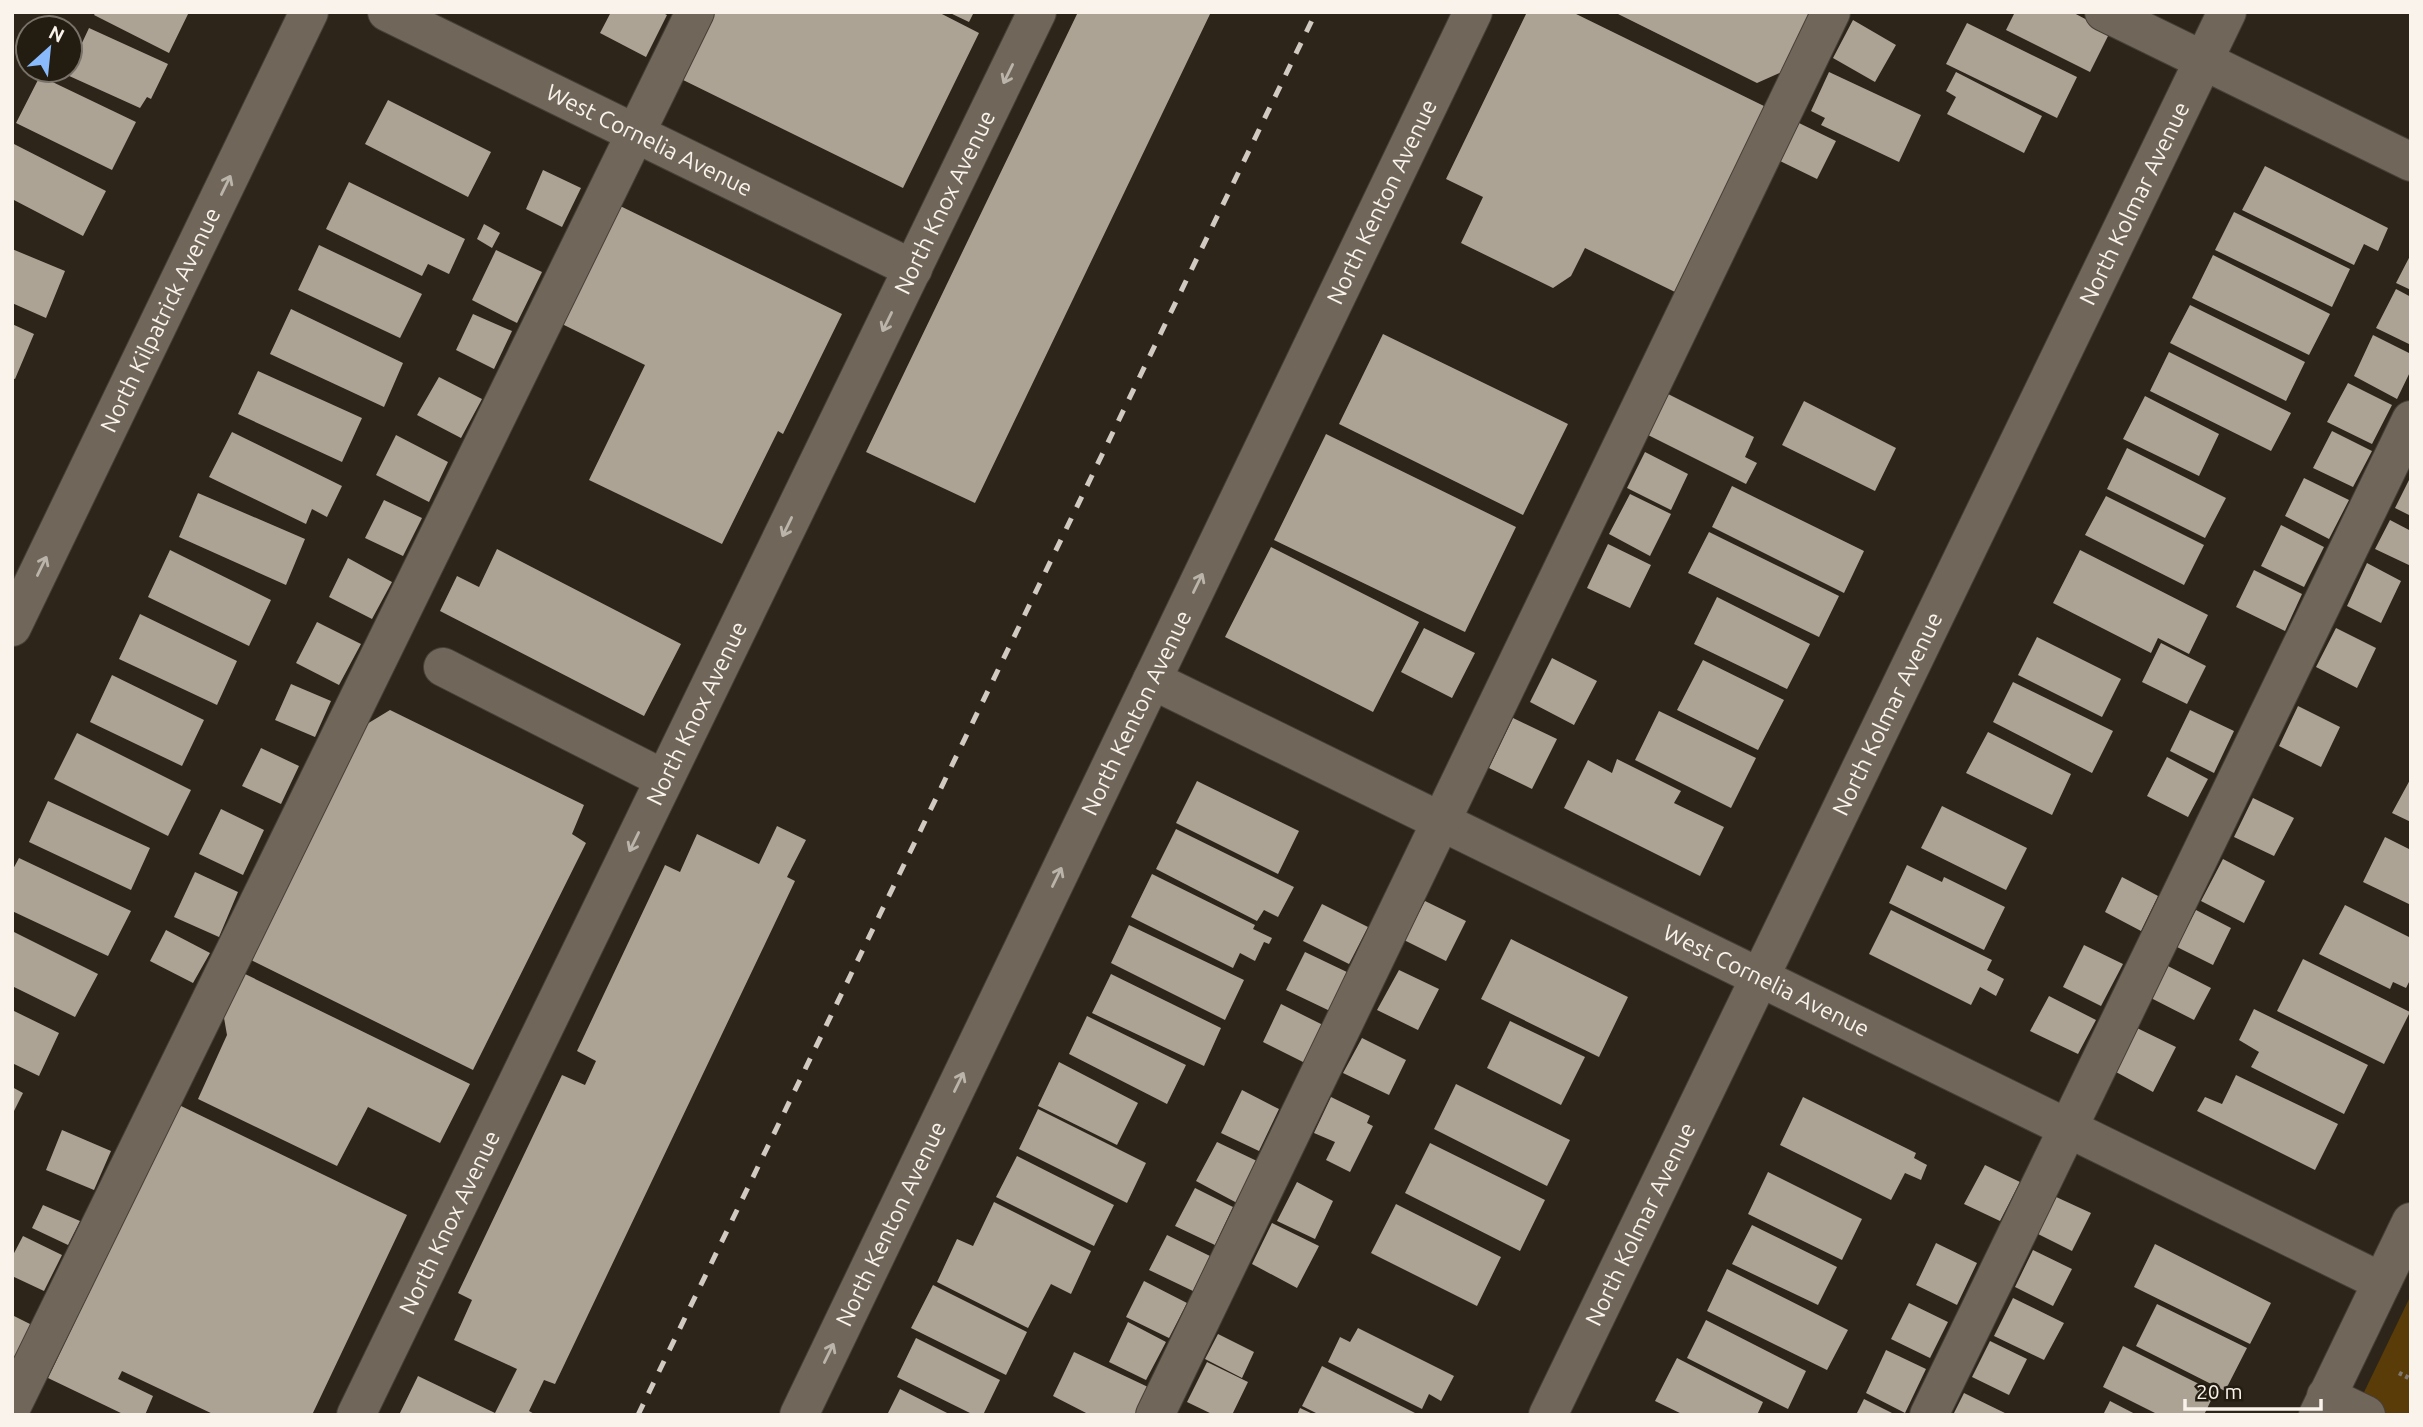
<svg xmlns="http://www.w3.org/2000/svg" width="2423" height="1427" font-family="Ubuntu,sans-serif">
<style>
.green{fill:#593c08}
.building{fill:#ada395}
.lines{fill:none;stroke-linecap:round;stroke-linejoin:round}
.minor-casing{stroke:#474038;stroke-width:40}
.path{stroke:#7f786f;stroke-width:4.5;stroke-dasharray:3.5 3.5;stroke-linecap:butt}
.minor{stroke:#70675a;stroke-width:38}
.rail{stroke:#d1cac2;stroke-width:5;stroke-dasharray:12 12;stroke-linecap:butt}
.oneway{stroke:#bbb4aa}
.labels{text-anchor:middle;stroke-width:7;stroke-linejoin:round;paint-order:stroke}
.street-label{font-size:23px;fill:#f9f3ec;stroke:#231c11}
</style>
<rect width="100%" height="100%" fill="#2d251a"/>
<!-- green -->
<path class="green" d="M2411 1295V1415H2353Z"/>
<!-- building -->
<path class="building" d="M96 12H189L169 53 94 15Z
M611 12H661L667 15 646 57 600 33Z
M709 12H938L979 33 903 188 677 77Z
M948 12H974L969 22Z
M1078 12H1211L975 503 866 452Z
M1527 12H1572L1766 107 1675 292 1585 248 1571 276 1553 288 1461 243 1483 197 1446 179Z
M1614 12H1812L1784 71 1757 83Z
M2015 12H2072L2110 32 2090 72 2006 30Z
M1853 20 1896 45 1875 82 1833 58Z
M1967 23 2077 77 2057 118 1946 64Z
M89 28 168 64 151 99 147 97 140 108 67 75Z
M1829 72 1921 115 1899 162 1821 125 1825 118 1811 111Z
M1956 72 2042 116 2024 153 1947 114 1956 97 1946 91Z
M40 76 136 122 112 170 16 123Z
M388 100 491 152 468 197 365 144Z
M1799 123 1836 141 1817 179 1780 161Z
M12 143 106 191 83 236 12 199Z
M2265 166 2388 228 2378 251 2364 244 2354 265 2242 210Z
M543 170 581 188 562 227 526 209Z
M349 182 465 239 449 274 428 264 422 276 326 229Z
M614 203 842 314 783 434 778 431 722 544 589 480 645 365 562 324Z
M2234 212 2350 269 2332 307 2215 250Z
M484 224 500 233 492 248 477 239Z
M319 245 422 294 400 338 298 290Z
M12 249 65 271 46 318 12 303Z
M496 250 542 272 517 323 472 300Z
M2411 254V290L2396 283Z
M2213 255 2330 314 2309 355 2192 298Z
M2396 289 2411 297V345L2376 328Z
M2190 305 2305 362 2286 401 2170 343Z
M291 309 403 363 384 407 270 354Z
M473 314 512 331 494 369 456 350Z
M12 324 34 334 15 379 12 378Z
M1383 334 1568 424 1523 515 1339 424Z
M2373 335 2411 354V370L2397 399 2354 376Z
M2169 352 2291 413 2271 451 2150 391Z
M258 371 362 418 342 462 238 414Z
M439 377 482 399 461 438 417 415Z
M2348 383 2392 405 2372 444 2327 422Z
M1668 394 1754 437 1745 457 1757 463 1746 484 1648 435Z
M2145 396 2219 434 2199 476 2123 439Z
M1804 401 1896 448 1875 491 1782 445Z
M2332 431 2372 451 2353 487 2313 468Z
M232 432 342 486 327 517 312 509 306 524 209 477Z
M1326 434 1516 527 1465 632 1274 540Z
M396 435 448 462 429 502 376 475Z
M2127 448 2226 498 2205 538 2107 489Z
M1645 452 1688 474 1671 510 1627 488Z
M2411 476V516L2395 508Z
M2304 478 2349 500 2329 539 2285 516Z
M1732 486 1864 551 1844 593 1712 527Z
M198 493 305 539 286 585 179 537Z
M1630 494 1671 514 1650 556 1609 534Z
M2106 496 2204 545 2184 585 2085 535Z
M384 500 422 518 403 556 365 538Z
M2390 520 2411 531V566L2375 549Z
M2281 525 2324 547 2304 587 2261 566Z
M1709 532 1839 596 1819 637 1688 573Z
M1608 544 1651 565 1630 608 1587 588Z
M1271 547 1419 622 1373 712 1225 637Z
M497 549 681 644 644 716 440 611 457 576 479 587Z
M170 550 271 600 249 646 148 597Z
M2080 550 2208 615 2189 654 2158 638 2151 653 2053 603Z
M348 558 392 582 372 619 329 597Z
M2367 563 2401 581 2381 623 2347 606Z
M2254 570 2302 594 2285 631 2236 607Z
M1717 597 1810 644 1787 689 1694 644Z
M140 614 237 661 217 705 119 659Z
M317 622 361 644 339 685 296 663Z
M1424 628 1475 653 1452 698 1401 672Z
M2336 628 2376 648 2357 688 2316 667Z
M2037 637 2121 679 2102 717 2018 675Z
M2161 643 2206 666 2187 704 2142 682Z
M1552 658 1597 681 1574 725 1530 702Z
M1703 660 1784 700 1758 750 1677 710Z
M112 675 204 720 182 766 90 722Z
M2013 682 2113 731 2092 773 1993 722Z
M291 684 331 701 315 737 275 720Z
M2298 706 2340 727 2321 767 2279 746Z
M390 710 584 805 572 834 586 843 473 1070 249 959 362 727Z
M2190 710 2234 731 2214 773 2170 751Z
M1659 711 1756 758 1731 808 1635 760Z
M1513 718 1557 739 1532 789 1489 768Z
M1988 732 2071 774 2052 815 1966 773Z
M77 733 191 790 168 836 54 779Z
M261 748 299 766 281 804 242 786Z
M2167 757 2208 779 2188 817 2147 796Z
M1617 759 1681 791 1674 803 1724 827 1700 876 1564 808 1588 760 1612 773Z
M2411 778V822L2392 813Z
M1197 781 1299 831 1278 874 1176 823Z
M2253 798 2294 818 2274 856 2234 837Z
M48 801 150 848 131 890 29 842Z
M1942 806 2027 848 2006 890 1921 848Z
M221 809 264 830 243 875 199 854Z
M777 826 806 840 787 877 795 881 555 1384 544 1380 529 1411 536 1415H399L418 1376 495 1413 517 1369 454 1340 472 1300 458 1293 562 1075 585 1085 596 1061 577 1051 665 865 680 872 697 834 759 864Z
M1176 829 1294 887 1278 917 1264 910 1257 921 1156 869Z
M2385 837 2411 850V905L2363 882Z
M19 858 131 911 108 956 12 911V871Z
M2223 859 2265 881 2244 923 2201 901Z
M1907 865 1942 882 1944 877 2005 907 1984 950 1889 903Z
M195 872 238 892 219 937 174 917Z
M1152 874 1255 925 1253 929 1272 938 1269 944 1264 942 1255 961 1240 953 1233 968 1131 917Z
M2122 877 2158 896 2141 931 2105 912Z
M1425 901 1466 921 1446 961 1404 940Z
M1322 904 1368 927 1349 964 1303 941Z
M2345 905 2411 938V978L2406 988 2393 982 2390 989 2319 954Z
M1891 910 1992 960 1987 970 2004 979 1996 996 1980 987 1971 1005 1869 954Z
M2196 910 2231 928 2213 965 2177 947Z
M1129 925 1244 980 1225 1020 1111 963Z
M166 930 210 953 193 983 150 961Z
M12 931 98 974 75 1017 12 986Z
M1511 939 1628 997 1599 1057 1481 999Z
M2084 945 2123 964 2101 1006 2063 987Z
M1305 952 1349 973 1330 1011 1286 990Z
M2303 959 2410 1012 2384 1064 2277 1011Z
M2164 964 2211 988 2194 1020 2149 997Z
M1399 970 1439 989 1418 1030 1377 1010Z
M243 973 470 1084 440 1143 368 1107 337 1166 198 1099 227 1035 223 1012Z
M1111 974 1221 1028 1204 1066 1092 1013Z
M2049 996 2096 1020 2078 1054 2030 1031Z
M1281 1004 1323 1025 1305 1063 1263 1042Z
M2254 1009 2368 1065 2344 1114 2251 1067 2259 1052 2239 1040Z
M12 1010 59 1033 39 1076 12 1063Z
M1087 1016 1186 1065 1167 1104 1069 1054Z
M1510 1021 1585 1057 1561 1105 1487 1068Z
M2137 1028 2176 1047 2153 1092 2116 1072Z
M1362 1038 1406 1060 1389 1095 1343 1073Z
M1059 1062 1138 1103 1117 1145 1038 1106Z
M2236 1075 2338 1124 2315 1170 2197 1111 2205 1097 2222 1104Z
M1456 1084 1570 1140 1547 1186 1434 1129Z
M12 1087 23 1093 12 1115Z
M1242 1090 1279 1109 1259 1151 1221 1133Z
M1331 1097 1370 1116 1367 1123 1373 1126 1350 1172 1326 1160 1335 1142 1314 1133Z
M1803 1097 1916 1153 1914 1158 1927 1165 1921 1180 1905 1173 1891 1200 1780 1145Z
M179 1105 407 1215 312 1415H215L122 1371 118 1379 153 1396 145 1415H125L48 1378Z
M1038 1109 1146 1163 1127 1203 1019 1149Z
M62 1130 111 1151 94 1190 46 1170Z
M1217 1142 1257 1161 1237 1203 1196 1181Z
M1430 1143 1545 1200 1520 1251 1405 1193Z
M1017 1156 1114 1205 1094 1246 996 1197Z
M1985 1165 2020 1182 2000 1221 1964 1204Z
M1768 1172 1862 1219 1842 1260 1748 1214Z
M1297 1182 1333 1201 1315 1239 1277 1221Z
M1195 1188 1233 1207 1215 1245 1175 1226Z
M2054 1196 2091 1213 2072 1251 2036 1233Z
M994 1202 1091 1251 1071 1294 1051 1284 1028 1328 937 1282 957 1239 973 1246Z
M1396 1204 1501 1257 1477 1306 1371 1253Z
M43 1205 80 1221 68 1245 32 1228Z
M1272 1223 1319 1246 1297 1288 1252 1264Z
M1752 1225 1837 1267 1818 1305 1732 1264Z
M1167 1235 1210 1256 1193 1291 1149 1270Z
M23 1236 62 1255 44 1291 12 1276V1257Z
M1936 1243 1977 1263 1957 1305 1916 1285Z
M2155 1244 2271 1303 2250 1344 2134 1287Z
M2033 1250 2072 1269 2053 1306 2015 1287Z
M1727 1269 1848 1330 1827 1370 1707 1311Z
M1144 1281 1187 1303 1169 1338 1126 1317Z
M933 1285 1027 1332 1006 1375 911 1328Z
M2013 1298 2064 1323 2044 1360 1994 1336Z
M1909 1303 1948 1322 1930 1358 1891 1339Z
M2157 1304 2247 1348 2225 1391 2136 1346Z
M12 1315 34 1326 18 1360 12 1357Z
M1706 1320 1806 1371 1788 1409 1687 1358Z
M1128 1322 1166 1342 1146 1380 1109 1362Z
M1358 1328 1454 1376 1441 1401 1429 1394 1422 1409 1328 1362 1340 1337 1350 1342Z
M1218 1334 1254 1352 1242 1378 1205 1359Z
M916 1338 1000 1380 983 1415H974L897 1377Z
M1990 1341 2027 1359 2009 1395 1972 1377Z
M2123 1346 2215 1392 2204 1415H2159L2103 1387Z
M1886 1350 1926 1369 1905 1413 1866 1393Z
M1074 1352 1148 1387 1135 1415H1090L1053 1396Z
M1677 1358 1763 1402 1757 1415H1684L1655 1401Z
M1207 1362 1248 1382 1232 1415H1214L1187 1402Z
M1322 1366 1419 1415H1320L1302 1406Z
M900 1389 951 1415H887Z
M1964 1393 2009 1415H1953Z
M1864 1399 1896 1415H1856Z
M2110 1401 2137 1415H2103Z
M1300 1408 1315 1415H1297Z"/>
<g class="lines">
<!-- minor casing -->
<g class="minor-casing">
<g id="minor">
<path id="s1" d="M387 12 913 269"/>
<path d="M2104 12 2411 162"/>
<path id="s2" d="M12 627 309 12"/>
<path d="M443 667 664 779"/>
<path id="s3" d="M1152 680 2382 1282"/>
<path d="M2326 1396 2366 1415"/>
<path d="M12 1406 695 12"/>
<path id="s4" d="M356 1415 1037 12"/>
<path id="s5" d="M799 1415 1473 12"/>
<path d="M1155 1415 1831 12"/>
<path id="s6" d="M1548 1415 2227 12"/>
<path d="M1929 1415 2411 420"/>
<path d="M2318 1415 2411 1222"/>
</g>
</g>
<!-- path -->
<path class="path" d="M2399 1373 2411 1379"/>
<!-- minor -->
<use href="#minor" class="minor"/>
<!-- rail -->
<path class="rail" d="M638 1415 1316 12"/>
</g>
<!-- one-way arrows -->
<defs><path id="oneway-shaft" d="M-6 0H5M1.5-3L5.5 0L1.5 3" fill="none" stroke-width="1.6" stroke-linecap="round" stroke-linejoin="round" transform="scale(1.75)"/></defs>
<g class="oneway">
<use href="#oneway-shaft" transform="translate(1008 74) rotate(116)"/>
<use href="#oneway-shaft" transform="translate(226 185) rotate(-64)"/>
<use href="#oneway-shaft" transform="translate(887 322) rotate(116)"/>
<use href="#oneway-shaft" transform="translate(787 527) rotate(116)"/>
<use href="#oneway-shaft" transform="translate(42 566) rotate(-64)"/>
<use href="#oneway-shaft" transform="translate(1198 583) rotate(-64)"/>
<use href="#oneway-shaft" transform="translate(634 842) rotate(116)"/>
<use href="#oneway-shaft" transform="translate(1057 877) rotate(-64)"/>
<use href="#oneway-shaft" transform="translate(959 1082) rotate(-64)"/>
<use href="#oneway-shaft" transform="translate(829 1353) rotate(-64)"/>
</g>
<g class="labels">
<!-- street labels -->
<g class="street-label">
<text dy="8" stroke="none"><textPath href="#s1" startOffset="292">West Cornelia Avenue</textPath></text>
<text dy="8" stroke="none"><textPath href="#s5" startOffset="1346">North Kenton Avenue</textPath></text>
<text dy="8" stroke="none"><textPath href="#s6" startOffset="1346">North Kolmar Avenue</textPath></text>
<text dy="8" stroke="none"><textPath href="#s4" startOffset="1348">North Knox Avenue</textPath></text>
<text dy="8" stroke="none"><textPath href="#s2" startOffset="341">North Kilpatrick Avenue</textPath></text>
<text dy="8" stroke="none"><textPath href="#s4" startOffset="780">North Knox Avenue</textPath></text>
<text dy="8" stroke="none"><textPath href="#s5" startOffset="779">North Kenton Avenue</textPath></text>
<text dy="8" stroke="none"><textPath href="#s6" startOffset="779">North Kolmar Avenue</textPath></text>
<text dy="8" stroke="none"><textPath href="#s3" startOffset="684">West Cornelia Avenue</textPath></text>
<text dy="8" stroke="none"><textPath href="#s4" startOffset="214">North Knox Avenue</textPath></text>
<text dy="8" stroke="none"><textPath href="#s6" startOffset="212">North Kolmar Avenue</textPath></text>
<text dy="8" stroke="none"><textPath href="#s5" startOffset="212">North Kenton Avenue</textPath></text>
</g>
</g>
<!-- border -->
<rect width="2423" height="1427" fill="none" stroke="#f9f3ec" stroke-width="28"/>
<!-- north arrow -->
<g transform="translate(49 49) rotate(27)"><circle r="33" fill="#231c11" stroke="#797269" stroke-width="2"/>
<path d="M0-5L12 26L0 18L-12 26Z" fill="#89bafc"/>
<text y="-10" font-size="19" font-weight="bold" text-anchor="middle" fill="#f9f3ec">N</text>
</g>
<!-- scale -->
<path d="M2185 1399v10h136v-10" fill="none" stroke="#f9f3ec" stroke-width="3.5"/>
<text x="2196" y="1399" font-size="21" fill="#f9f3ec" stroke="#231c11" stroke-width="5" paint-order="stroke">20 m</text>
</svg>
